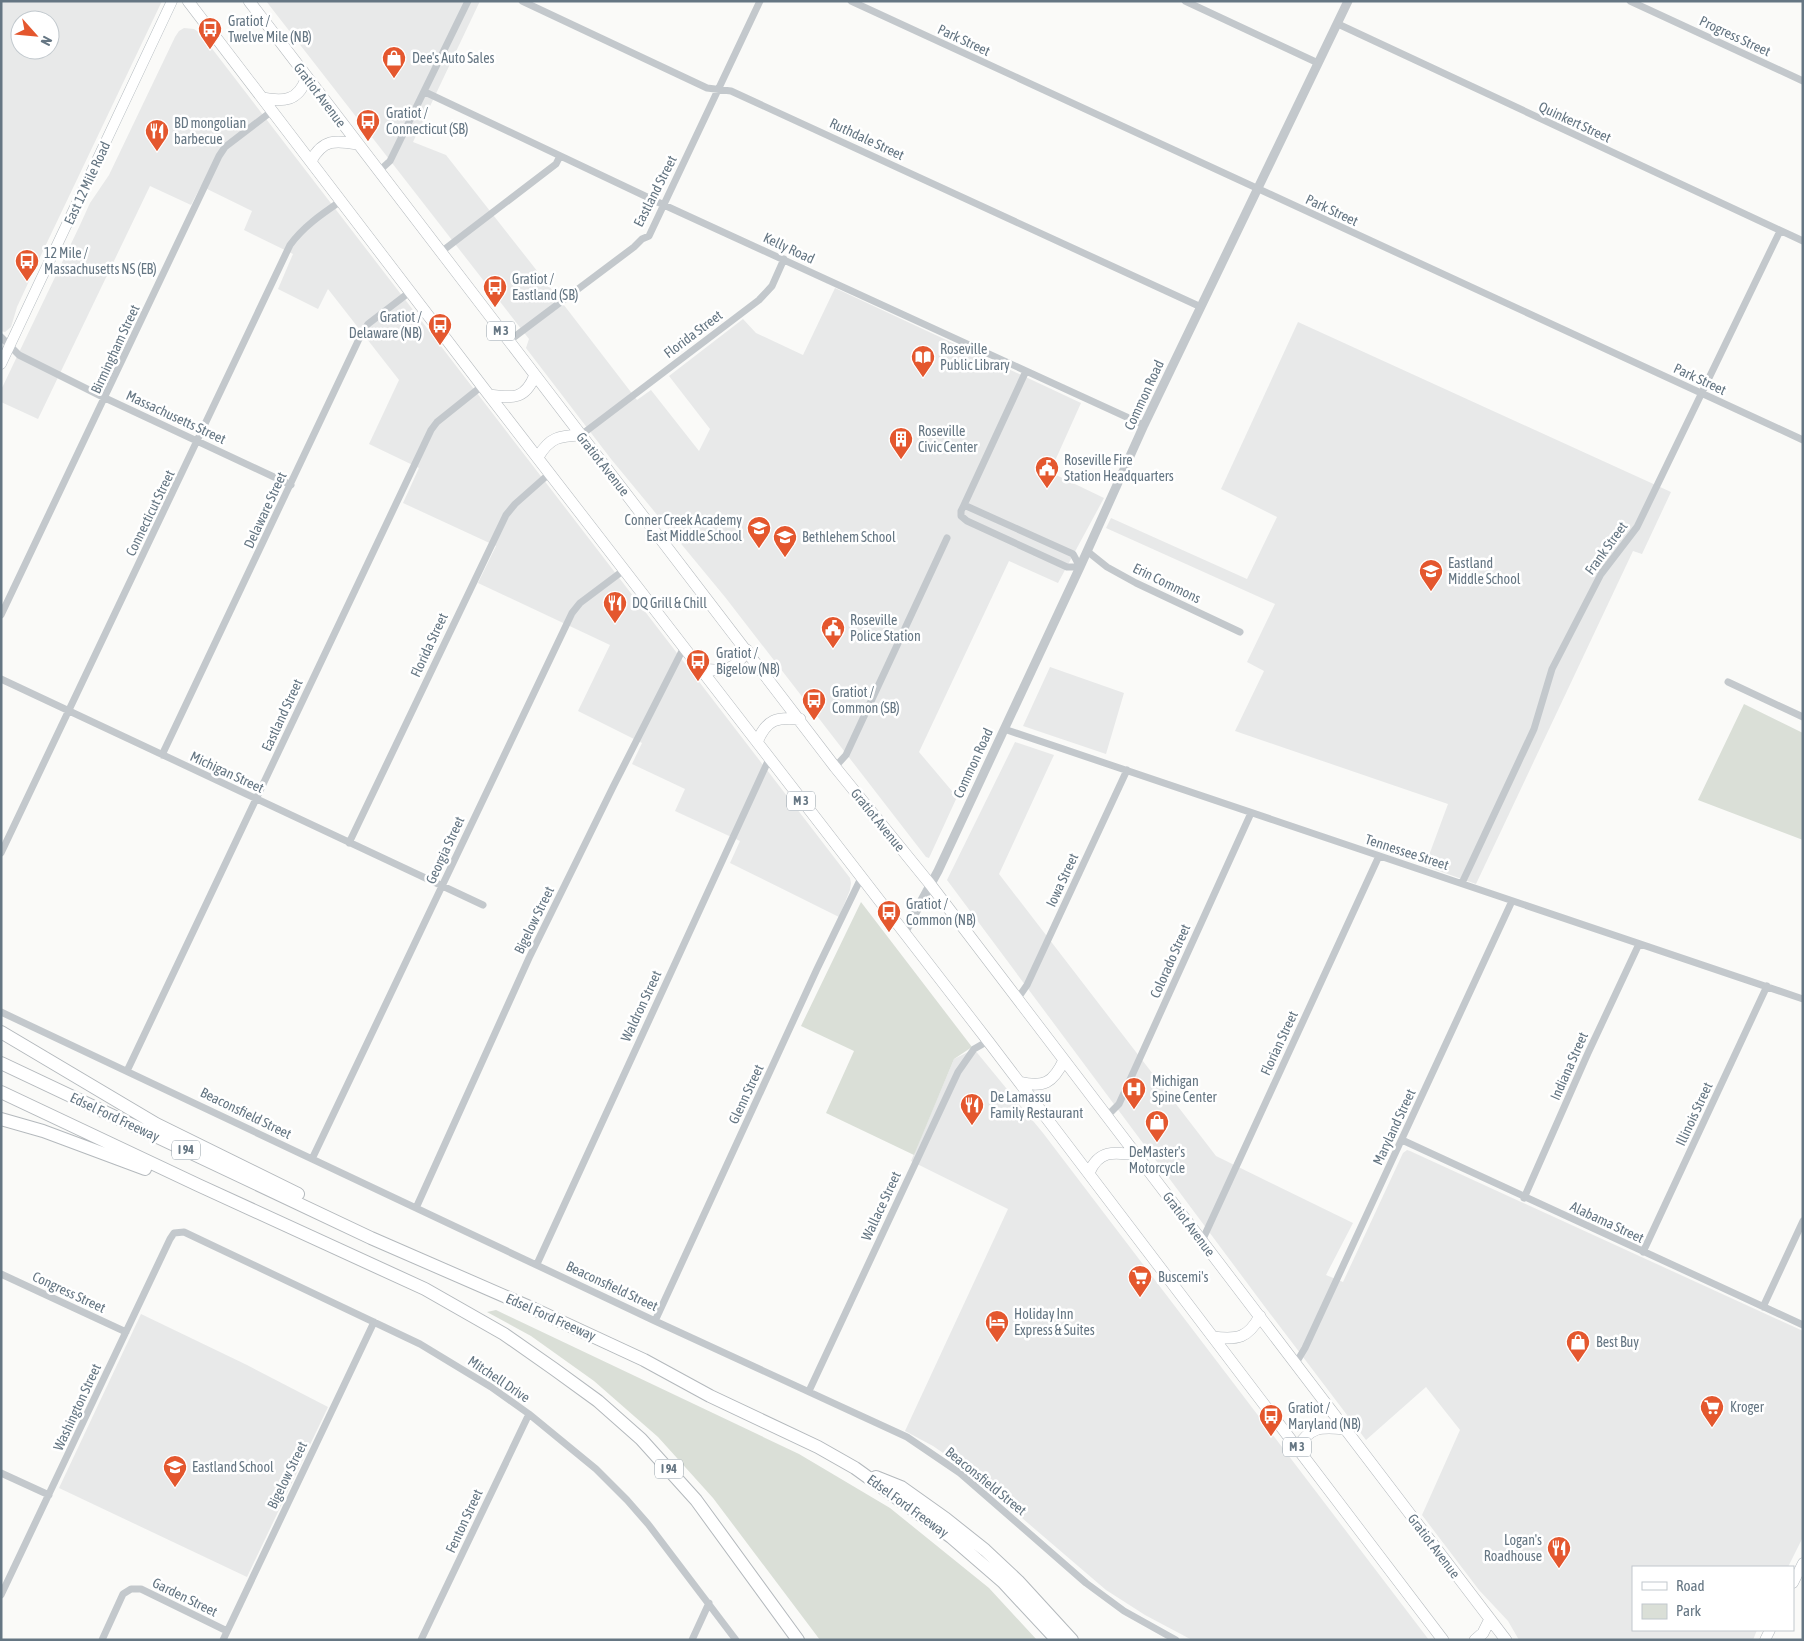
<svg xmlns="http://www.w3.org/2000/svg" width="1804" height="1641" font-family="'Asap Condensed',sans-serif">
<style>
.built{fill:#e8e9e9;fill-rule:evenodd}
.green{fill:#dadfd7}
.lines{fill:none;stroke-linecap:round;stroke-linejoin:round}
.secondary-casing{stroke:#b3babf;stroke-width:11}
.primary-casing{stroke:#b5babe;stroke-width:12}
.motorway-casing{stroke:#b4b9bd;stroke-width:14}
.minor{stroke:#c3c8cc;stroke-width:7}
.tertiary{stroke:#c3c8cc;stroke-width:9}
.secondary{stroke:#fff;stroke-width:10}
.primary{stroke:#fff;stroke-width:11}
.motorway{stroke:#fff;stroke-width:12}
.labels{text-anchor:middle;stroke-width:5;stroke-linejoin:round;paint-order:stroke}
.shield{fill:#fff;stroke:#939fa8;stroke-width:1}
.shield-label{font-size:12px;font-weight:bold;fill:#657683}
.poi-label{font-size:14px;fill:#657683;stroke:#fff;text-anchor:start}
.street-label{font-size:14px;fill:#657683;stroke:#fff}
</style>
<rect width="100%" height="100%" fill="#fafaf8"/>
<!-- built -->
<path class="built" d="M1 1H162L42 253 17 307 11 327 5 332 1 331ZM20 20H50V50H20Z
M266 1H480L413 142 446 155 567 309 637 400 651 390 699 451 710 429 669 376 743 319 756 333 803 355 835 288 1081 403 1050 472 1104 498 1058 583 1009 561 919 752 957 797 929 858 926 857 725 597 611 459 529 352 526 348 529 339Z
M184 28 194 29 200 33 850 878 851 883 850 890 839 917 730 863 740 841 675 811 685 789 632 764 642 743 578 711 610 645 478 583 496 546 403 503 419 468 369 444 399 380 328 289 318 309 278 289 293 254 244 230 252 211 201 186 191 205 150 186 38 419 1 402V390L80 225 90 203 109 175 175 37 179 31Z
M1298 322 1671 492 1642 554 1633 551 1476 884 1425 866 1448 804 1235 731 1264 671 1247 662 1275 604 1106 528 1111 518 1247 579 1277 517 1221 489Z
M1050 667 1124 693 1106 754 1023 726Z
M1015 742 1054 755 999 874 1216 1156 1353 1223 1326 1275 1343 1282 1403 1153 1407 1150 1410 1151 1803 1331V1537L1788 1567H1633V1630H1757L1753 1640H1519L1508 1621 1479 1590 1422 1515 1460 1430 1426 1387 1366 1440 1265 1307 947 880Z
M974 1049 1043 1133 1429 1640H1192L1145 1615 1106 1590 959 1464 933 1446 905 1431 1008 1209 911 1161 954 1059Z
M141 1314 247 1365 328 1407 247 1577 59 1488Z"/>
<!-- green -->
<path class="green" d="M1744 704 1803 733V840L1698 800Z
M861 902 972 1047 954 1059 914 1155 826 1113 854 1051 801 1026Z
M496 1310 799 1454 890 1508 989 1588 1037 1640H820L713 1498 658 1437 594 1381 531 1336 487 1312Z"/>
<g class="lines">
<!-- secondary casing -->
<g class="secondary-casing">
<path id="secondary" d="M1 364 172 1
M1793 1583 1803 1563
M1765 1640 1770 1630"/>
</g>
<!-- primary casing -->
<g class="primary-casing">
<path id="primary" d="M188 1 482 386 988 1041 1443 1640
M249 1 835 767 930 884 1506 1640
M262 98C284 102 298 101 306 79
M311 161C323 139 335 140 358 144
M489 395C513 398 525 400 535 375
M538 457C550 437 559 436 581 435
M701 668C723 673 735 671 747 650
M757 742C767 719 776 717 800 719
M1019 1082C1044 1088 1053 1083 1064 1060
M1089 1173C1099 1149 1115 1152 1137 1155
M1213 1337C1238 1340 1248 1338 1260 1316
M1297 1448C1311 1425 1322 1427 1346 1429
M1475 1640 1483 1633 1490 1619"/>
</g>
<!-- motorway casing -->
<g class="motorway-casing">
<path id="motorway" d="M1 1032 156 1124 298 1194
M1 1063 371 1238 534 1309 644 1360 710 1396 818 1447 855 1468 951 1537 1003 1582 1057 1640
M1 1092 198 1185 425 1289 504 1334 554 1369 598 1401 641 1439 696 1500 798 1640
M1 1119 43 1131 145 1169
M876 1477 901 1487 946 1519 985 1550 1018 1581 1072 1640"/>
</g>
<!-- minor -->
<path class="minor" d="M522 1 707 88 731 91 1201 307
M851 1 1803 440
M1185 1 1318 63
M1630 1 1803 81
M1338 24 1803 241
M425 92 664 205 1144 425
M379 171 390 161 468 1
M441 252 556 164 560 156
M1 337 19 355 105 398 291 485
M509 341 634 247 642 239 649 236 760 1
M1026 371 964 505 961 511V516L967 521 1067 567H1080
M581 435 759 300 772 286 784 259
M964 505 1073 554 1080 567
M1087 551 1107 567 1136 583 1240 632
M1 615 219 156 225 147 272 111
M1 679 483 905
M1728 682 1803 717
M1004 729 1803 999
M162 755 359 339 368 324 411 291
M835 767 846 755 947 538
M349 843 506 515 515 504 550 473
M1 853 290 245C304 226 322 214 341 201
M1462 883 1534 729 1552 669 1601 574 1637 527 1780 231
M1018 998 1027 985 1127 770
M1 1012 655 1321 907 1437 960 1473 1086 1583 1124 1611 1176 1640
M127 1071 431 430 437 422 482 386
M1107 1116 1119 1104 1251 813
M1402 1140 1803 1325
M312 1159 572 613 580 603 624 570
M1524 1198 1588 1053 1639 944
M416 1208 529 958 613 787 684 647
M1202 1241 1379 856
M1643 1252 1767 986
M537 1264 769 759
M1 1274 126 1332
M1763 1307 1803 1221
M655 1321 817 969 861 878
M1296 1363 1305 1348 1512 901
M809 1391 958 1072 974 1049 988 1041
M1 1473 49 1495
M1 1595 170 1239 174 1233 184 1232 420 1344 491 1387 529 1414 596 1469 627 1500 648 1524 736 1640
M102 1640 123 1594 131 1589H141L227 1631
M223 1640 374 1322
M421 1640 529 1414
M692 1640 709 1603"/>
<!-- tertiary -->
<path class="tertiary" d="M904 933 938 871 1080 567 1144 425 1348 1"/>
<!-- secondary -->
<use href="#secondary" class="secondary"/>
<!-- primary -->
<use href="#primary" class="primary"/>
<!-- motorway -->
<use href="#motorway" class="motorway"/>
</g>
<!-- icons -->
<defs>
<g id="bus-pin" transform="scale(1.25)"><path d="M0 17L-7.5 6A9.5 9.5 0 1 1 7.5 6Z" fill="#e4572e" stroke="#fff"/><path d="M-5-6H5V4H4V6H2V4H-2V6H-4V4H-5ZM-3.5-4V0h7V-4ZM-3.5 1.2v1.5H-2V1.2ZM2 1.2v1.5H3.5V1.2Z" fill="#fff"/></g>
<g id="shop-pin" transform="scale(1.25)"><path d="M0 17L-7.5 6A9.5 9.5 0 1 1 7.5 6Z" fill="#e4572e" stroke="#fff"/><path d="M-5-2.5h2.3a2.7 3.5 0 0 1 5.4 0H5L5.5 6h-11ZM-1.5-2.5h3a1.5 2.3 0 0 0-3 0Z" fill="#fff"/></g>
<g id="restaurant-pin" transform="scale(1.25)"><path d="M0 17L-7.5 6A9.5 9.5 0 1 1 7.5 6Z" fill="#e4572e" stroke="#fff"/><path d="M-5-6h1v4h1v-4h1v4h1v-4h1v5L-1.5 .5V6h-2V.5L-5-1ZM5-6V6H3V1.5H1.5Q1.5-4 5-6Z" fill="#fff"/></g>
<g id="library-pin" transform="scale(1.25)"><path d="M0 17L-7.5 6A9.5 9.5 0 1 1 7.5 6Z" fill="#e4572e" stroke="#fff"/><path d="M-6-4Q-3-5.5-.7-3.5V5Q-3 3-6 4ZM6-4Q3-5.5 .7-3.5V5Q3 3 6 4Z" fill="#fff"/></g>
<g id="building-pin" transform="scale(1.25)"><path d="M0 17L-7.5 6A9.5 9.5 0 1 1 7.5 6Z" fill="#e4572e" stroke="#fff"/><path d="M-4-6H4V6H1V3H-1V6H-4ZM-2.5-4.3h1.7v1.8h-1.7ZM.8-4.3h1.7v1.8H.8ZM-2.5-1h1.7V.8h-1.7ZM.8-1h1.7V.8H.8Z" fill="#fff"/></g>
<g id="civic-pin" transform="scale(1.25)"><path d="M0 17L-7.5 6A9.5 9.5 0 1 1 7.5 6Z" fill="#e4572e" stroke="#fff"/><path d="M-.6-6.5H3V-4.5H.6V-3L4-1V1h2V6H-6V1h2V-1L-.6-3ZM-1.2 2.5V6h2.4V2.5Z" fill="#fff"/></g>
<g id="school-pin" transform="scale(1.25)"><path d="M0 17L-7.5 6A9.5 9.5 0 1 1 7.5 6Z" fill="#e4572e" stroke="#fff"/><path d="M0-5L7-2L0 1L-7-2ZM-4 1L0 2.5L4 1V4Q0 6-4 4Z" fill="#fff"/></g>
<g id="hospital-pin" transform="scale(1.25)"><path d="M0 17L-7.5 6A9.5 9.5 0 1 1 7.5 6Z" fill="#e4572e" stroke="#fff"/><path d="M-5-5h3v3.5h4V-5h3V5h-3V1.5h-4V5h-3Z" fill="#fff"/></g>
<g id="supermarket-pin" transform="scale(1.25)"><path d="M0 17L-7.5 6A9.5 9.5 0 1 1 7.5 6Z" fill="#e4572e" stroke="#fff"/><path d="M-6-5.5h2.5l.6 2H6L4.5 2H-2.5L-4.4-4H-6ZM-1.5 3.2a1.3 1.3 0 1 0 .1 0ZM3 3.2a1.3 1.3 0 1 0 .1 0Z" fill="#fff"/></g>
<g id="hotel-pin" transform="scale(1.25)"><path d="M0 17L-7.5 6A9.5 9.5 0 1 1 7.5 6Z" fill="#e4572e" stroke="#fff"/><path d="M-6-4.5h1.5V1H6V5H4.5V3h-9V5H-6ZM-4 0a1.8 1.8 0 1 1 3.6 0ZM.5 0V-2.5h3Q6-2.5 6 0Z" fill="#fff"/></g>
</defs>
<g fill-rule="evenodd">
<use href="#bus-pin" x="210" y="29"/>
<use href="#shop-pin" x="394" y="58"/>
<use href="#bus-pin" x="368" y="121"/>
<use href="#restaurant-pin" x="157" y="131"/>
<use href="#bus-pin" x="27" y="261"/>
<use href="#bus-pin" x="495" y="287"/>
<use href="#bus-pin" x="440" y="325"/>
<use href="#library-pin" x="923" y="357"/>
<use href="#building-pin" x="901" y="439"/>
<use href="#civic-pin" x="1047" y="468"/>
<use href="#school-pin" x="759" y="528"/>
<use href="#school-pin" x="785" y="537"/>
<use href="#school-pin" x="1431" y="571"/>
<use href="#restaurant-pin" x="615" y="603"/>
<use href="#civic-pin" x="833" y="628"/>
<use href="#bus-pin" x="698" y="661"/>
<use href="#bus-pin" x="814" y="700"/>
<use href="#bus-pin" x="889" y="912"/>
<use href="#hospital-pin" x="1134" y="1089"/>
<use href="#restaurant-pin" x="972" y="1105"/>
<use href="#shop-pin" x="1157" y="1122"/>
<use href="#supermarket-pin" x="1140" y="1277"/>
<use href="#hotel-pin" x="997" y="1322"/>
<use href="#shop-pin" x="1578" y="1342"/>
<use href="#supermarket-pin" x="1712" y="1407"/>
<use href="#bus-pin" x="1271" y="1416"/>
<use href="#school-pin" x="175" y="1467"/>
<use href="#restaurant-pin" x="1559" y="1548"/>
</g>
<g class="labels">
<!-- shield labels -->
<g class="shield">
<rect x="487" y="321.5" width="28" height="19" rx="4"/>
<rect x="787" y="791.5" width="28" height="19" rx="4"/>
<rect x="172" y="1140.5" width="28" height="19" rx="4"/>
<rect x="1283" y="1437.5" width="28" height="19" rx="4"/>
<rect x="655" y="1459.5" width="28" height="19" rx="4"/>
</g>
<g class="shield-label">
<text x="501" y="335">M 3</text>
<text x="801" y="805">M 3</text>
<text x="186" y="1154">I 94</text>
<text x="1297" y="1451">M 3</text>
<text x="669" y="1473">I 94</text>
</g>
<!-- poi labels -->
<g class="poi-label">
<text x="228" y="26">Gratiot /<tspan x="228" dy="16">Twelve Mile (NB)</tspan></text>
<text x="412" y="63">Dee's Auto Sales</text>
<text x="386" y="118">Gratiot /<tspan x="386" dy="16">Connecticut (SB)</tspan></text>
<text x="174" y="128">BD mongolian<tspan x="174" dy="16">barbecue</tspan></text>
<text x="44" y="258">12 Mile /<tspan x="44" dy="16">Massachusetts NS (EB)</tspan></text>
<text x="512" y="284">Gratiot /<tspan x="512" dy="16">Eastland (SB)</tspan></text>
<text x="422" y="322" text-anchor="end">Gratiot /<tspan x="422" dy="16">Delaware (NB)</tspan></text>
<text x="940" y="354">Roseville<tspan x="940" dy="16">Public Library</tspan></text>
<text x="918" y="436">Roseville<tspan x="918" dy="16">Civic Center</tspan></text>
<text x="1064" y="465">Roseville Fire<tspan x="1064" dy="16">Station Headquarters</tspan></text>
<text x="742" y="525" text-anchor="end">Conner Creek Academy<tspan x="742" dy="16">East Middle School</tspan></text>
<text x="802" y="542">Bethlehem School</text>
<text x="1448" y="568">Eastland<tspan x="1448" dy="16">Middle School</tspan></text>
<text x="632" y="608">DQ Grill &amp; Chill</text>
<text x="850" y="625">Roseville<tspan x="850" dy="16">Police Station</tspan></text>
<text x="716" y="658">Gratiot /<tspan x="716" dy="16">Bigelow (NB)</tspan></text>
<text x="832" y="697">Gratiot /<tspan x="832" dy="16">Common (SB)</tspan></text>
<text x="906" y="909">Gratiot /<tspan x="906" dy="16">Common (NB)</tspan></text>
<text x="1152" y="1086">Michigan<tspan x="1152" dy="16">Spine Center</tspan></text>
<text x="990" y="1102">De Lamassu<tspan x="990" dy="16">Family Restaurant</tspan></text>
<text x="1157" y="1157" text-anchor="middle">DeMaster's<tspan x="1157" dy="16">Motorcycle</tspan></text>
<text x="1158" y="1282">Buscemi's</text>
<text x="1014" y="1319">Holiday Inn<tspan x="1014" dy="16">Express &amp; Suites</tspan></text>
<text x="1596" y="1347">Best Buy</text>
<text x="1730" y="1412">Kroger</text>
<text x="1288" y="1413">Gratiot /<tspan x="1288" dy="16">Maryland (NB)</tspan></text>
<text x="192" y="1472">Eastland School</text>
<text x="1542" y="1545" text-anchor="end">Logan's<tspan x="1542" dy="16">Roadhouse</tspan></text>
</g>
<!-- street labels -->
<g class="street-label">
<text transform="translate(1735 36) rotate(25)" y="5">Progress Street</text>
<text transform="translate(964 40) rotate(25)" y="5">Park Street</text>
<text transform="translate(320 95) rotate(53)" y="5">Gratiot Avenue</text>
<text transform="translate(1575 122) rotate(25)" y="5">Quinkert Street</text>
<text transform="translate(867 139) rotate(25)" y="5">Ruthdale Street</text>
<text transform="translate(87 183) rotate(-65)" y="5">East 12 Mile Road</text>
<text transform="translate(655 191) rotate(-63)" y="5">Eastland Street</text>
<text transform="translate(1332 210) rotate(25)" y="5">Park Street</text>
<text transform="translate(789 248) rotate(25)" y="5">Kelly Road</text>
<text transform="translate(693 334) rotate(-37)" y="5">Florida Street</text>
<text transform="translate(115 349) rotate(-65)" y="5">Birmingham Street</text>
<text transform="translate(1700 379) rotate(25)" y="5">Park Street</text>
<text transform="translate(1144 395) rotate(-65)" y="5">Common Road</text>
<text transform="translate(176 417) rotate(25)" y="5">Massachusetts Street</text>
<text transform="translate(603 464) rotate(52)" y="5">Gratiot Avenue</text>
<text transform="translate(265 510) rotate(-65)" y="5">Delaware Street</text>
<text transform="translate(150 513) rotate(-64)" y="5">Connecticut Street</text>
<text transform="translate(1606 548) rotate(-54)" y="5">Frank Street</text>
<text transform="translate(1167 583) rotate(26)" y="5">Erin Commons</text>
<text transform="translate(429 645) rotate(-65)" y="5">Florida Street</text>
<text transform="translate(282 715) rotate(-65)" y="5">Eastland Street</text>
<text transform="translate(973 763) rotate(-65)" y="5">Common Road</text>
<text transform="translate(227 772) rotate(25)" y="5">Michigan Street</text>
<text transform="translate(878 820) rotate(51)" y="5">Gratiot Avenue</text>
<text transform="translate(445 850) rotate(-65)" y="5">Georgia Street</text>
<text transform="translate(1407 852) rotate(18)" y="5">Tennessee Street</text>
<text transform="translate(1062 880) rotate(-65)" y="5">Iowa Street</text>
<text transform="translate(534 920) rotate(-64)" y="5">Bigelow Street</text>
<text transform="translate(1170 961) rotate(-66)" y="5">Colorado Street</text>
<text transform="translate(641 1006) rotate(-65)" y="5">Waldron Street</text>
<text transform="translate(1279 1043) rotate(-65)" y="5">Florian Street</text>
<text transform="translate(1569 1066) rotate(-66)" y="5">Indiana Street</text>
<text transform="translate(746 1094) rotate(-65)" y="5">Glenn Street</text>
<text transform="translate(246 1113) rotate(26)" y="5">Beaconsfield Street</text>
<text transform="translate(1694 1114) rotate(-65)" y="5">Illinois Street</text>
<text transform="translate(115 1117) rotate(25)" y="5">Edsel Ford Freeway</text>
<text transform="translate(1394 1127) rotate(-65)" y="5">Maryland Street</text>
<text transform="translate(881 1206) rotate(-65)" y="5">Wallace Street</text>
<text transform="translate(1607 1222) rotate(25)" y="5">Alabama Street</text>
<text transform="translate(1189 1224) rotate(53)" y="5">Gratiot Avenue</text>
<text transform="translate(612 1286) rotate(25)" y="5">Beaconsfield Street</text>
<text transform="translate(69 1292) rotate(25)" y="5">Congress Street</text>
<text transform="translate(551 1317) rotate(24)" y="5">Edsel Ford Freeway</text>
<text transform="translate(499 1379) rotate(34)" y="5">Mitchell Drive</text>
<text transform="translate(77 1407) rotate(-65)" y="5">Washington Street</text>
<text transform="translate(287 1475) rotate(-64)" y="5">Bigelow Street</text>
<text transform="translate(986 1481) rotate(39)" y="5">Beaconsfield Street</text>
<text transform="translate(908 1506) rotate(36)" y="5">Edsel Ford Freeway</text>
<text transform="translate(464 1521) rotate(-65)" y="5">Fenton Street</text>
<text transform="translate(1434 1546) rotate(53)" y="5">Gratiot Avenue</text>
<text transform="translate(185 1597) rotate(26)" y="5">Garden Street</text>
</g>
</g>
<!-- border -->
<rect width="1804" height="1641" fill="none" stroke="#657683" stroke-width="5"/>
<!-- legend -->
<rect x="1632" y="1566" width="162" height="65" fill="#ffffff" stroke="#c1c8cd"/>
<rect x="1642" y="1582" width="25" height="8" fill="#ffffff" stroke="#c1c8cd"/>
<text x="1676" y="1591" font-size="15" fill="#657683">Road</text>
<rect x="1642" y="1604" width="25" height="15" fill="#dadfd7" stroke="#c1c8cd"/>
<text x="1676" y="1616" font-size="15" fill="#657683">Park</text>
<!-- north arrow -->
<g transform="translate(35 35) rotate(117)"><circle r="24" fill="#ffffff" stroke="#c1c8cd"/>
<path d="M0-4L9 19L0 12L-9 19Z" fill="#e4572e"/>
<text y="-8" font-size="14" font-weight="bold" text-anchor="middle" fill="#657683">N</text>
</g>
</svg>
